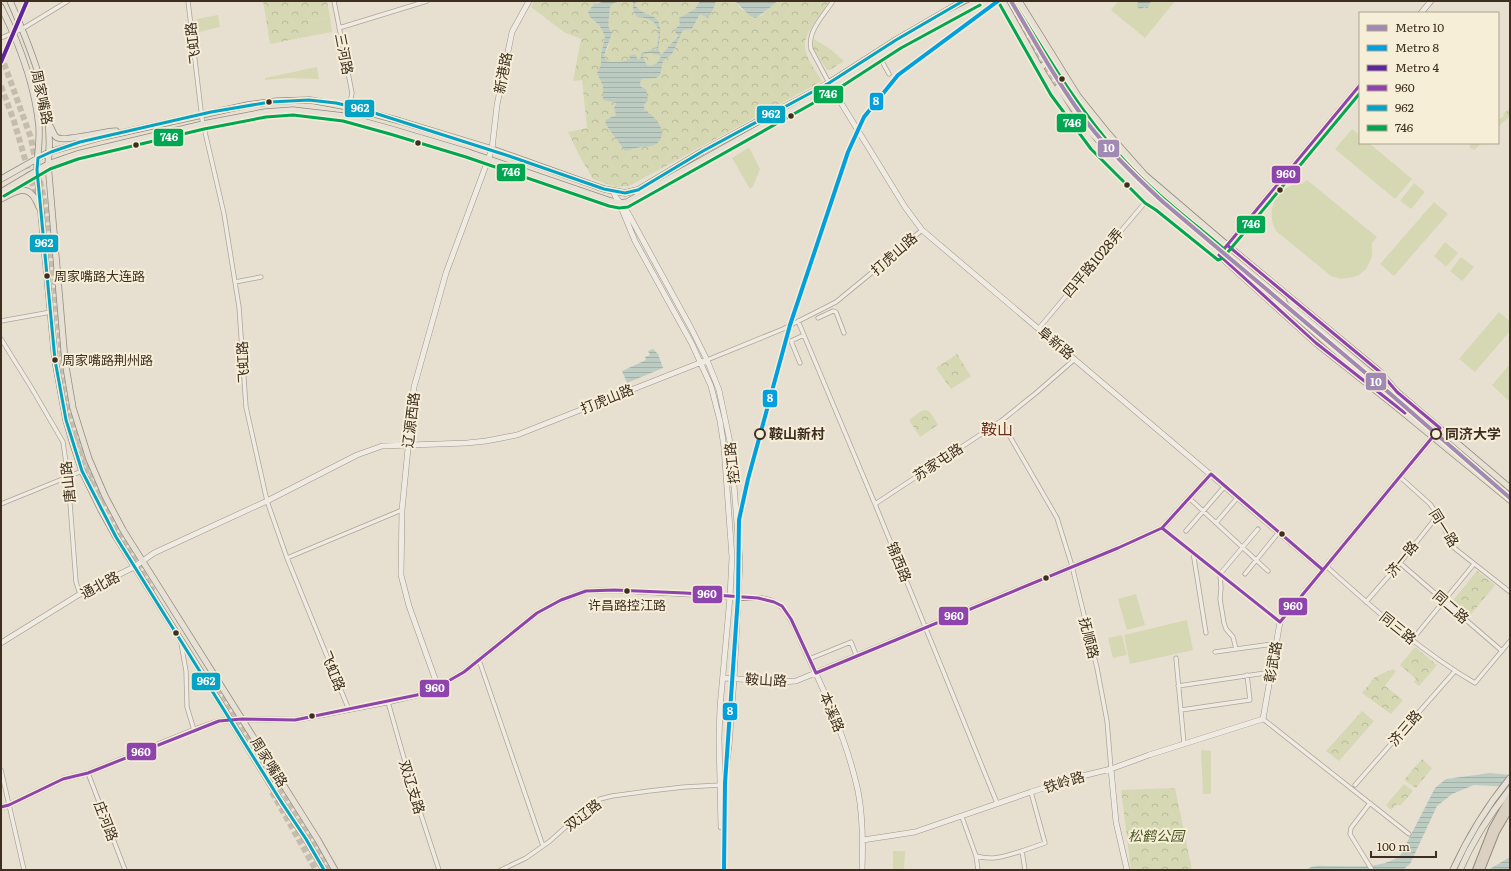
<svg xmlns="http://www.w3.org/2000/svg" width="1511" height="871" font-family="Literata,'Noto Sans SC',serif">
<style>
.green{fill:#d6d7b3}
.forest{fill:url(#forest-crowns)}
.water{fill:url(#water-rules);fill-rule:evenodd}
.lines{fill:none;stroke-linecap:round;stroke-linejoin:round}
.primary-tunnel{stroke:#c5bcae;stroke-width:5.5;stroke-dasharray:5.5 3;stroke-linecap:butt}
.highway-tunnel{stroke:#c5bcae;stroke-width:6;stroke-dasharray:6 3;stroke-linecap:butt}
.street-casing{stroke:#ada599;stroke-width:5}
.secondary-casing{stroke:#9c958a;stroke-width:6}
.primary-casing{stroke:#928b80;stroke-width:7}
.highway-casing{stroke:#928b80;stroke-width:8}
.street{stroke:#efebe3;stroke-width:3.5}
.secondary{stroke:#efebe3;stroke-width:5}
.primary{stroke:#e6e1d4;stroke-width:5.5}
.highway{stroke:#dad1c2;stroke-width:6}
.bus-1-casing{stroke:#f7eed8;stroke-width:6}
.bus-2-casing{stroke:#f7eed8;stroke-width:6}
.bus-3-casing{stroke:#f7eed8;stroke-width:6}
.bus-1{stroke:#8e44ad;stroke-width:3}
.bus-2{stroke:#03a3c5;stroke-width:3}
.bus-3{stroke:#00a651;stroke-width:3}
.metro-1-casing{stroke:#f7eed8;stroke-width:7}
.metro-2-casing{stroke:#f7eed8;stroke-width:7}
.metro-3-casing{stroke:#f7eed8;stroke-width:7}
.metro-1{stroke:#a089b2;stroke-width:4}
.metro-2{stroke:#009fdf;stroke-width:4}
.metro-3{stroke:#5f259f;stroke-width:4}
.bus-dot{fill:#3d2e20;stroke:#f7eed8;stroke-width:1.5}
.stop-dot{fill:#f7eed8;stroke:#3d2e20;stroke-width:2}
.labels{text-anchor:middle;stroke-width:4;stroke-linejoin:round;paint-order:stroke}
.bus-label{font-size:13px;fill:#3d2e20;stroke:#f7eed8;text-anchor:start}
.street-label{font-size:14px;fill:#3d2e20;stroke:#f7eed8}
.stop-label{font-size:14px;font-weight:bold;fill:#3d2e20;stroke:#f7eed8;text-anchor:start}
.park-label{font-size:14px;font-style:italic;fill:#4d5a26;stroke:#f7eed8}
.quarter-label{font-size:16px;fill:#6b2e1e;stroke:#f7eed8}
.line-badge{stroke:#f7eed8;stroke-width:1.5}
.badge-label{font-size:11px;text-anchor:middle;font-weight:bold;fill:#fff}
</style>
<defs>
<pattern id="forest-crowns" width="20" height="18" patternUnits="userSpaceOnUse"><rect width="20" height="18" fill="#d6d7b3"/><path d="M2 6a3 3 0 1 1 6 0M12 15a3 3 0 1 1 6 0" fill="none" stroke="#b9b99a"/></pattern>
<pattern id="water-rules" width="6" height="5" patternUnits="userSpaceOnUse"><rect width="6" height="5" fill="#bcccc2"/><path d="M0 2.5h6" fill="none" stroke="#a2b0a6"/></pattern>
</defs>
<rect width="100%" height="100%" fill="#e7e0d1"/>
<!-- green -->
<path class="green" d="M1118 1H1175L1145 38 1111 10Z
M218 15 220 27 199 32 197 19Z
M330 17 332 32 310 36 308 21Z
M317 67 319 79 288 78 265 80V78Z
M1352 129 1360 135V143H1369L1412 179 1395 199 1335 149Z
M748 148 750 149 760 169 753 186 750 189 732 158Z
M1307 180 1377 237 1372 243V257L1366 269 1359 275 1353 277 1341 279 1331 276 1276 231C1264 211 1278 183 1302 184Z
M1414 183 1425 192 1411 209 1400 201Z
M1434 202 1448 214 1394 276 1380 264Z
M1445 242 1458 253 1446 267 1434 256Z
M1461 257 1474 267 1462 281 1450 271Z
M1499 312 1510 321V331L1475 372 1459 359Z
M1510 364V399L1509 401 1492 385Z
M1136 594 1145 625 1127 630 1118 599Z
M1187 620 1193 650 1130 664 1124 635Z
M1122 635 1127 655 1113 658 1108 638Z
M1201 750 1211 751V794H1203Z
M893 851H905L904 870H893Z"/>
<!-- forest -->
<path class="forest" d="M263 1H327L330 17 308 21 310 36 270 44Z
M534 1H606L597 2 590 17 599 25 605 36 601 54V66L597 73 603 86V100L616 103 614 108 616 115 605 120 606 125 625 151 643 146 659 123 645 111 644 105 646 89 641 87 640 83 642 79 648 78 661 69 663 61 672 54 683 30 692 29 700 14 713 10 716 1H735L742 10 761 16C765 11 774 5 776 2L775 1H830C823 11 805 32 805 44 804 56 816 71 822 81L629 186 616 187 593 179 579 155 568 132 587 128 582 80 573 81 581 39 564 32 531 7Z
M621 1H633V10L655 22C660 31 658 41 656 51L652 50 641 53V57L638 60 629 56 630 59C623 62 614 63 607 61L604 56C607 50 610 45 609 38 609 28 605 16 610 7 612 3 617 2 621 1Z
M636 1H700L695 9 680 18C681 36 673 41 662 54L658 51 660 25 653 17 642 13 635 5Z
M814 39 829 48 844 61 830 70H827L813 48Z
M650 53 661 56C658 63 656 65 648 66L644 60 643 55Z
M1508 110 1510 112V116L1498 127V120L1504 116 1503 114Z
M1469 143H1482L1474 150 1470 148Z
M957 354 971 376 951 389 936 368Z
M926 410 930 412 938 425 920 437 909 420 921 411Z
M1477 571 1495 585 1468 618 1451 603Z
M1415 647 1437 665 1419 686 1414 682 1416 679 1400 665Z
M1393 669 1396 671 1385 686 1403 700 1391 714 1362 693 1375 677Z
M1362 711 1374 721 1339 761 1326 751Z
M1422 759 1432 768 1416 788 1404 780Z
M1404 784 1413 791 1400 806 1397 804 1391 810 1386 805Z
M1175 788 1192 870H1131L1121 790Z"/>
<!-- water -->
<path class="water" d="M606 1H621L614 3 610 7 608 26 612 33 604 56 607 61C614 63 623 62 630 59L629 56 635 54 638 60 641 57V53L652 50H656C661 31 660 18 637 17L633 10V1H636L635 5C641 13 646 13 654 17 664 23 659 41 658 51L662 54 678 36 674 30 680 25 679 18 695 9 700 1H716L713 10 708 18 700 14 692 29 683 30 672 54 663 61 660 75 656 78 642 79 640 83 641 87 646 89 648 100 644 105 645 111C656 116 670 134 656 144 651 147 646 146 641 147 635 148 630 150 625 151L606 125 605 120 616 115 614 108 616 103 603 100V86L597 73 601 65V54L605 36 599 25 590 17 588 12 594 4ZM650 53 661 56C658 63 656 65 648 66L644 60 643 55Z
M735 1H775L776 2C774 5 758 17 755 18L749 15Z
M1138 1H1151L1147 9 1145 7 1140 9 1137 6Z
M653 349 658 354 663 368 627 383 622 371 646 360 645 357 650 355 648 351Z
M1490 773 1510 775V787L1474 785 1452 794 1437 806 1410 864 1404 869 1306 870C1313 864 1323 866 1333 866 1355 866 1381 869 1400 856L1435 788 1446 779Z
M1510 857V870H1488Z"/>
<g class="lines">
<!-- primary-tunnel -->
<path class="primary-tunnel" d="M1007 1 1058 87
M1016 1 1063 84
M1378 379 1510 493
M1374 384 1401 407"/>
<!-- highway-tunnel -->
<path class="highway-tunnel" d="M1 55 31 138 36 165
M1 86 14 121 37 201
M40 181 48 218 63 367 73 423 96 486 106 503
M73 434 91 484
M96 494 153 591
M219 688 315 843 329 870
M272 792 316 870"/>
<!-- street casing -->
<g class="street-casing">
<path id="street" d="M188 1 202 119 224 214 239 307 246 407 267 501 287 558 349 710
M334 1 352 93 349 107
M339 28 427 1
M1 38 22 29 68 1
M879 56 889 74
M829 83 811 49C807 31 824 15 833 1
M235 282 261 277
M818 318 833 311 836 312 844 333
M1 321 51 312
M798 321 875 504 997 803
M1039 328 1148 199
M1 339 31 387 63 442 68 477 76 582 80 594
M707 360 783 329 836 302 886 261 922 230
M800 363 791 341 804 335
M1001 421 1057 518 1072 566 1097 668 1107 721 1111 769
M1400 477 1430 504 1438 515 1453 547 1510 592
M1189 498 1268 571
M1 504 82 471
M875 504 1001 421 1036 393 1075 359
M1216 523 1238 497
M1162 528 1280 622
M1258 529 1220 574 1221 588 1220 599 1224 623 1226 629 1233 637 1236 649 1273 644
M1186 531 1225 486
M1193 552 1206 633
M287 558 402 510
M1400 563 1502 651
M1326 566C1373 608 1420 651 1475 683L1510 641
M1245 574 1279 532
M1366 602 1400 563 1438 515
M1412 640 1474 564
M181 643 186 671 187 707 194 730
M1215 652 1236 649
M1176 658 1184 744
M809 659 851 642 857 657
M479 660 543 846
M1178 686 1272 672
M388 702 413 790 439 870
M1181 710 1250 700 1247 675
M1263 719 1409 834
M1 770 24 870
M88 773 125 870
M1355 785 1455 671
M1370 803 1351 828 1350 834 1372 870
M962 817 976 856 978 870
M976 856C994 861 1004 856 1022 851
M501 870 526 858 550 841 588 807 600 799 612 796 649 791 684 787 721 785
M1025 870 1022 851 1045 843 1031 792"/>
</g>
<!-- secondary casing -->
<g class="secondary-casing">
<path id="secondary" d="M1421 13 1431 1
M830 85 905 207 922 230 1323 570
M614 192 615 196 628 213 652 257 691 328 707 360 719 390 731 447 740 562 734 679 729 746 724 785V870
M621 207 635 241 692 344 711 386 720 421 724 447 732 557 730 597 720 707 719 738 721 827
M1219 255 1360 85
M1 643 80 594 134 567 154 553 267 501 357 455 382 446 467 443 486 441 517 435 707 360
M723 678 782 682 796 681 1118 548 1162 528 1211 474
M438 687 409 606 401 575 402 510 414 387 446 273 492 149 497 105 512 32 529 1
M1111 769 1116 822 1127 870
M1 807 9 805 63 779 88 773 199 728 219 721 242 719 295 720 388 702 417 695 438 687 464 672 537 613 561 600 586 591 614 590 758 598C767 599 777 601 783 608 793 619 798 635 804 648 826 694 847 741 858 791 863 816 863 844 862 870
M863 840 915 832 1031 792 1082 776 1111 769 1149 755 1263 719 1280 622 1440 428"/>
</g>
<!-- primary casing -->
<g class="primary-casing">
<path id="primary" d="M10 1C33 53 55 107 48 164L65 361 73 408 89 459 105 496 123 530 318 840 335 870
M1003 1 1040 68 1069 114 1095 146 1148 199 1159 206 1219 255 1316 343 1394 405 1510 500
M1019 1 1078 96 1107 132 1145 175 1227 245 1380 372 1397 392 1510 488
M1 7C20 45 35 85 39 127 40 142 37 156 37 170L55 360 66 420 73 444 82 471 101 510 116 537 203 675 282 803 306 839 324 870
M1040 68 1049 61 1054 60 1056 62
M1063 84C1078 106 1095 127 1113 147 1124 160 1136 174 1150 183
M1058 87 1087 128 1156 202
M50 126C52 129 53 134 56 137 63 143 103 131 116 131
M1 179 49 152 103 137 247 105 277 101 310 100 348 107 400 121 492 149 604 189 625 193 638 190 703 151 829 83 896 40 963 1
M1 192 48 164 77 154 203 124 265 112 293 110 344 116 391 129 468 152 611 201 619 203 627 202 831 88 898 44 937 22 978 1
M1 199C19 189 30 183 39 207
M1290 300 1295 309 1378 379
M1273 302 1285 307 1374 384
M1374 389 1377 390 1384 386 1385 383 1384 376
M1453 870C1468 837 1487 806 1510 778
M1460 870C1473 840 1490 814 1510 789"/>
</g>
<!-- highway casing -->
<g class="highway-casing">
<path id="highway" d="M1476 870 1492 829 1510 797
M1481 870 1496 832 1510 808"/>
</g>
<!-- street -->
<use href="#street" class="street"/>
<!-- secondary -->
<use href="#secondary" class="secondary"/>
<!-- primary -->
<use href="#primary" class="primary"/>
<!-- highway -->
<use href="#highway" class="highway"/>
<!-- bus-1 casing -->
<g class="bus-1-casing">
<path id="bus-1" d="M1360 85 1219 255 1316 343 1405 413
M1162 528 1280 622 1440 428 1397 392 1380 372 1227 245
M816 673 1118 548 1162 528 1211 474 1323 570
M1 807 9 805 63 779 88 773 219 721 242 719 295 720 417 695 438 687 464 672 537 613 561 600 586 591 614 590 685 593 758 598 774 602 782 606 791 619 816 673"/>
</g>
<!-- bus-2 casing -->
<g class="bus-2-casing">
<path id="bus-2" d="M324 870 306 839 282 803 116 537 82 471 66 420 55 360 37 170 38 158 51 152 80 142 211 112 270 102 309 100 336 103 362 109 509 156 604 189 625 193 638 190 703 151 829 83 896 40 963 1"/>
</g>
<!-- bus-3 casing -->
<g class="bus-3-casing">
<path id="bus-3" d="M999 3 1051 95 1091 149 1145 203 1156 210 1218 260 1223 258 1360 93
M1015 4C1048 58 1081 113 1124 160 1154 193 1190 220 1224 249
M4 196 50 169 78 159 204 129 266 117 293 115 343 121 390 134 466 157 609 206 619 208 628 207 833 92 901 48 980 5"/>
</g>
<!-- bus-1 -->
<use href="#bus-1" class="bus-1"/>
<!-- bus-2 -->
<use href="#bus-2" class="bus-2"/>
<!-- bus-3 -->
<use href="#bus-3" class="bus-3"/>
<!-- metro-1 casing -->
<g class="metro-1-casing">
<path id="metro-1" d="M1011 1C1036 43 1059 86 1089 125 1111 153 1137 178 1163 202L1387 391 1510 498"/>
</g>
<!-- metro-2 casing -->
<g class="metro-2-casing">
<path id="metro-2" d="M724 870 725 783 738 597 739 520 748 479 790 325 848 152 864 117 898 75 998 1"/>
</g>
<!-- metro-3 casing -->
<g class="metro-3-casing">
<path id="metro-3" d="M1 62 27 1"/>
</g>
<!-- metro-1 -->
<use href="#metro-1" class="metro-1"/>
<!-- metro-2 -->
<use href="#metro-2" class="metro-2"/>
<!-- metro-3 -->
<use href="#metro-3" class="metro-3"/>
</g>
<!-- markers -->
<g class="bus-dot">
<circle cx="1062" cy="79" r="3.5"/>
<circle cx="269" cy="102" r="3.5"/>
<circle cx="791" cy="116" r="3.5"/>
<circle cx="418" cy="143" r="3.5"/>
<circle cx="136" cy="145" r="3.5"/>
<circle cx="1127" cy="185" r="3.5"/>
<circle cx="1280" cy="190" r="3.5"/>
<circle cx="47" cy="276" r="3.5"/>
<circle cx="55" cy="360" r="3.5"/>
<circle cx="1282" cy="534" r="3.5"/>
<circle cx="1046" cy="578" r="3.5"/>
<circle cx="627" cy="591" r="3.5"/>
<circle cx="176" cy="633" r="3.5"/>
<circle cx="312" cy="716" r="3.5"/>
</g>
<g class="stop-dot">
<circle cx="760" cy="434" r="5"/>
<circle cx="1436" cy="434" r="5"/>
</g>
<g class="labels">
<!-- bus labels -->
<g class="bus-label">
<text x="54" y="281">周家嘴路大连路</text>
<text x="62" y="365">周家嘴路荆州路</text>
<text x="627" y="610" text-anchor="middle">许昌路控江路</text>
</g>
<!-- street labels -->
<g class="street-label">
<text transform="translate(193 43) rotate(-97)" y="5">飞虹路</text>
<text transform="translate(344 54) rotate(79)" y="5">三河路</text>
<text transform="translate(503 73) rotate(-79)" y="5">新港路</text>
<text transform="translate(42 97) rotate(78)" y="5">周家嘴路</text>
<text transform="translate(894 254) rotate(-41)" y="5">打虎山路</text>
<text transform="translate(1093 263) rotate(-50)" y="5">四平路1028弄</text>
<text transform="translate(1056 343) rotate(40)" y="5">阜新路</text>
<text transform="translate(243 362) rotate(-93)" y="5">飞虹路</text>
<text transform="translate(607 399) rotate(-22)" y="5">打虎山路</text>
<text transform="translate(411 420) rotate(-83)" y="5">辽源西路</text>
<text transform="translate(938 462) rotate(-33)" y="5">苏家屯路</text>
<text transform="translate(732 463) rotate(-96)" y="5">控江路</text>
<text transform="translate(68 482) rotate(-96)" y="5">唐山路</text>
<text transform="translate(1444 528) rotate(58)" y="5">同一路</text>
<text transform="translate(1402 559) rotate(-51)" y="5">济一路</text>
<text transform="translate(899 562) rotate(68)" y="5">锦西路</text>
<text transform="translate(100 585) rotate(-28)" y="5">通北路</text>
<text transform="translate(1451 607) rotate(41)" y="5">同二路</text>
<text transform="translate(1398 628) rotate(39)" y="5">同三路</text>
<text transform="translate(1089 638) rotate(76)" y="5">抚顺路</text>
<text transform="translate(1273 662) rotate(-80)" y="5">彰武路</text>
<text transform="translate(333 671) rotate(68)" y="5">飞虹路</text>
<text transform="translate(766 680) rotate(3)" y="5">鞍山路</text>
<text transform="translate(832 712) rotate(68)" y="5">本溪路</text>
<text transform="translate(1405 728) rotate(-49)" y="5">济三路</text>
<text transform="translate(269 762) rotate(58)" y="5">周家嘴路</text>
<text transform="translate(1064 782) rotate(-17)" y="5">铁岭路</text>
<text transform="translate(412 787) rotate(73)" y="5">双辽支路</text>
<text transform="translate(583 815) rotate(-38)" y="5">双辽路</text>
<text transform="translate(106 821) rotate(69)" y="5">庄河路</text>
</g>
<!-- stop labels -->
<g class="stop-label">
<text x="769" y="439">鞍山新村</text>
<text x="1445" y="439">同济大学</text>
</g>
<!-- park labels -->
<g class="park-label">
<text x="1156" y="841">松鹤公园</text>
</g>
<!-- quarter labels -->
<g class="quarter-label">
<text x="997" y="435">鞍山</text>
</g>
</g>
<g class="line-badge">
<rect x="813" y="85" width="31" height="19" rx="4" fill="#00a651"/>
<rect x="869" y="92" width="15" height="19" rx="4" fill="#009fdf"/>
<rect x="344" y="99" width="31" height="19" rx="4" fill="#03a3c5"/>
<rect x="756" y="105" width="30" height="19" rx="4" fill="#03a3c5"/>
<rect x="1056" y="113" width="31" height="20" rx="4" fill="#00a651"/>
<rect x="153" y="128" width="31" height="19" rx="4" fill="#00a651"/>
<rect x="1097" y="139" width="23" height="19" rx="4" fill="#a089b2"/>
<rect x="496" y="163" width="30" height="19" rx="4" fill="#00a651"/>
<rect x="1271" y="165" width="30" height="19" rx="4" fill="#8e44ad"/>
<rect x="1236" y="215" width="30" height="19" rx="4" fill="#00a651"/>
<rect x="29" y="234" width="30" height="19" rx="4" fill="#03a3c5"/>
<rect x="1365" y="372" width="22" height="19" rx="4" fill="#a089b2"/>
<rect x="762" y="389" width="16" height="19" rx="4" fill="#009fdf"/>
<rect x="692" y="585" width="31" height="19" rx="4" fill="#8e44ad"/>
<rect x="1278" y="597" width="30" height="19" rx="4" fill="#8e44ad"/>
<rect x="938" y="606" width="31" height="20" rx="4" fill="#8e44ad"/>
<rect x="191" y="672" width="30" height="19" rx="4" fill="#03a3c5"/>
<rect x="419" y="679" width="31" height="19" rx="4" fill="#8e44ad"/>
<rect x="722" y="702" width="16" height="19" rx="4" fill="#009fdf"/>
<rect x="126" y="742" width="31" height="19" rx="4" fill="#8e44ad"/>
</g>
<g class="badge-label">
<text x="828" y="98">746</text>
<text x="876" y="105">8</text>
<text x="360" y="112">962</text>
<text x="771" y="118">962</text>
<text x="1072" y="127">746</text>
<text x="169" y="141">746</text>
<text x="1109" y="152">10</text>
<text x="511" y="176">746</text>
<text x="1286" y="178">960</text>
<text x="1251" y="228">746</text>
<text x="44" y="247">962</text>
<text x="1376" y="386">10</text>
<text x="770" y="402">8</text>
<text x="707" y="598">960</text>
<text x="1293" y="610">960</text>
<text x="954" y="620">960</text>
<text x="206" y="685">962</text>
<text x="435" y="692">960</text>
<text x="730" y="715">8</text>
<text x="141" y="756">960</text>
</g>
<!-- border -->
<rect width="1511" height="871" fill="none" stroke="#3d2e20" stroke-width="4"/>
<!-- legend -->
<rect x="1359" y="12" width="140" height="132" fill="#f7eed8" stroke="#ada18e"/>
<rect x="1367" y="25" width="20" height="6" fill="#a089b2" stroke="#ada18e"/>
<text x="1395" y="32" font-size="12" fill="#3d2e20">Metro 10</text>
<rect x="1367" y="45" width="20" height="6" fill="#009fdf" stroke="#ada18e"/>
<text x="1395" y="52" font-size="12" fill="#3d2e20">Metro 8</text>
<rect x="1367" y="65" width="20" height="6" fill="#5f259f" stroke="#ada18e"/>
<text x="1395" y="72" font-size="12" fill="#3d2e20">Metro 4</text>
<rect x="1367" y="85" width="20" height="6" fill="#8e44ad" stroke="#ada18e"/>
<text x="1395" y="92" font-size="12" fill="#3d2e20">960</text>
<rect x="1367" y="105" width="20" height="6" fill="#03a3c5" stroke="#ada18e"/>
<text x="1395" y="112" font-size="12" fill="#3d2e20">962</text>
<rect x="1367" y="125" width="20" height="6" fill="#00a651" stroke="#ada18e"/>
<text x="1395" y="132" font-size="12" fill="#3d2e20">746</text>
<!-- scale -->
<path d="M1371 851v6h65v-6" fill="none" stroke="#3d2e20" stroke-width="2"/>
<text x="1377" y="851" font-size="12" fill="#3d2e20" stroke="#f7eed8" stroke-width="3" paint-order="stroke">100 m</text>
</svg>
